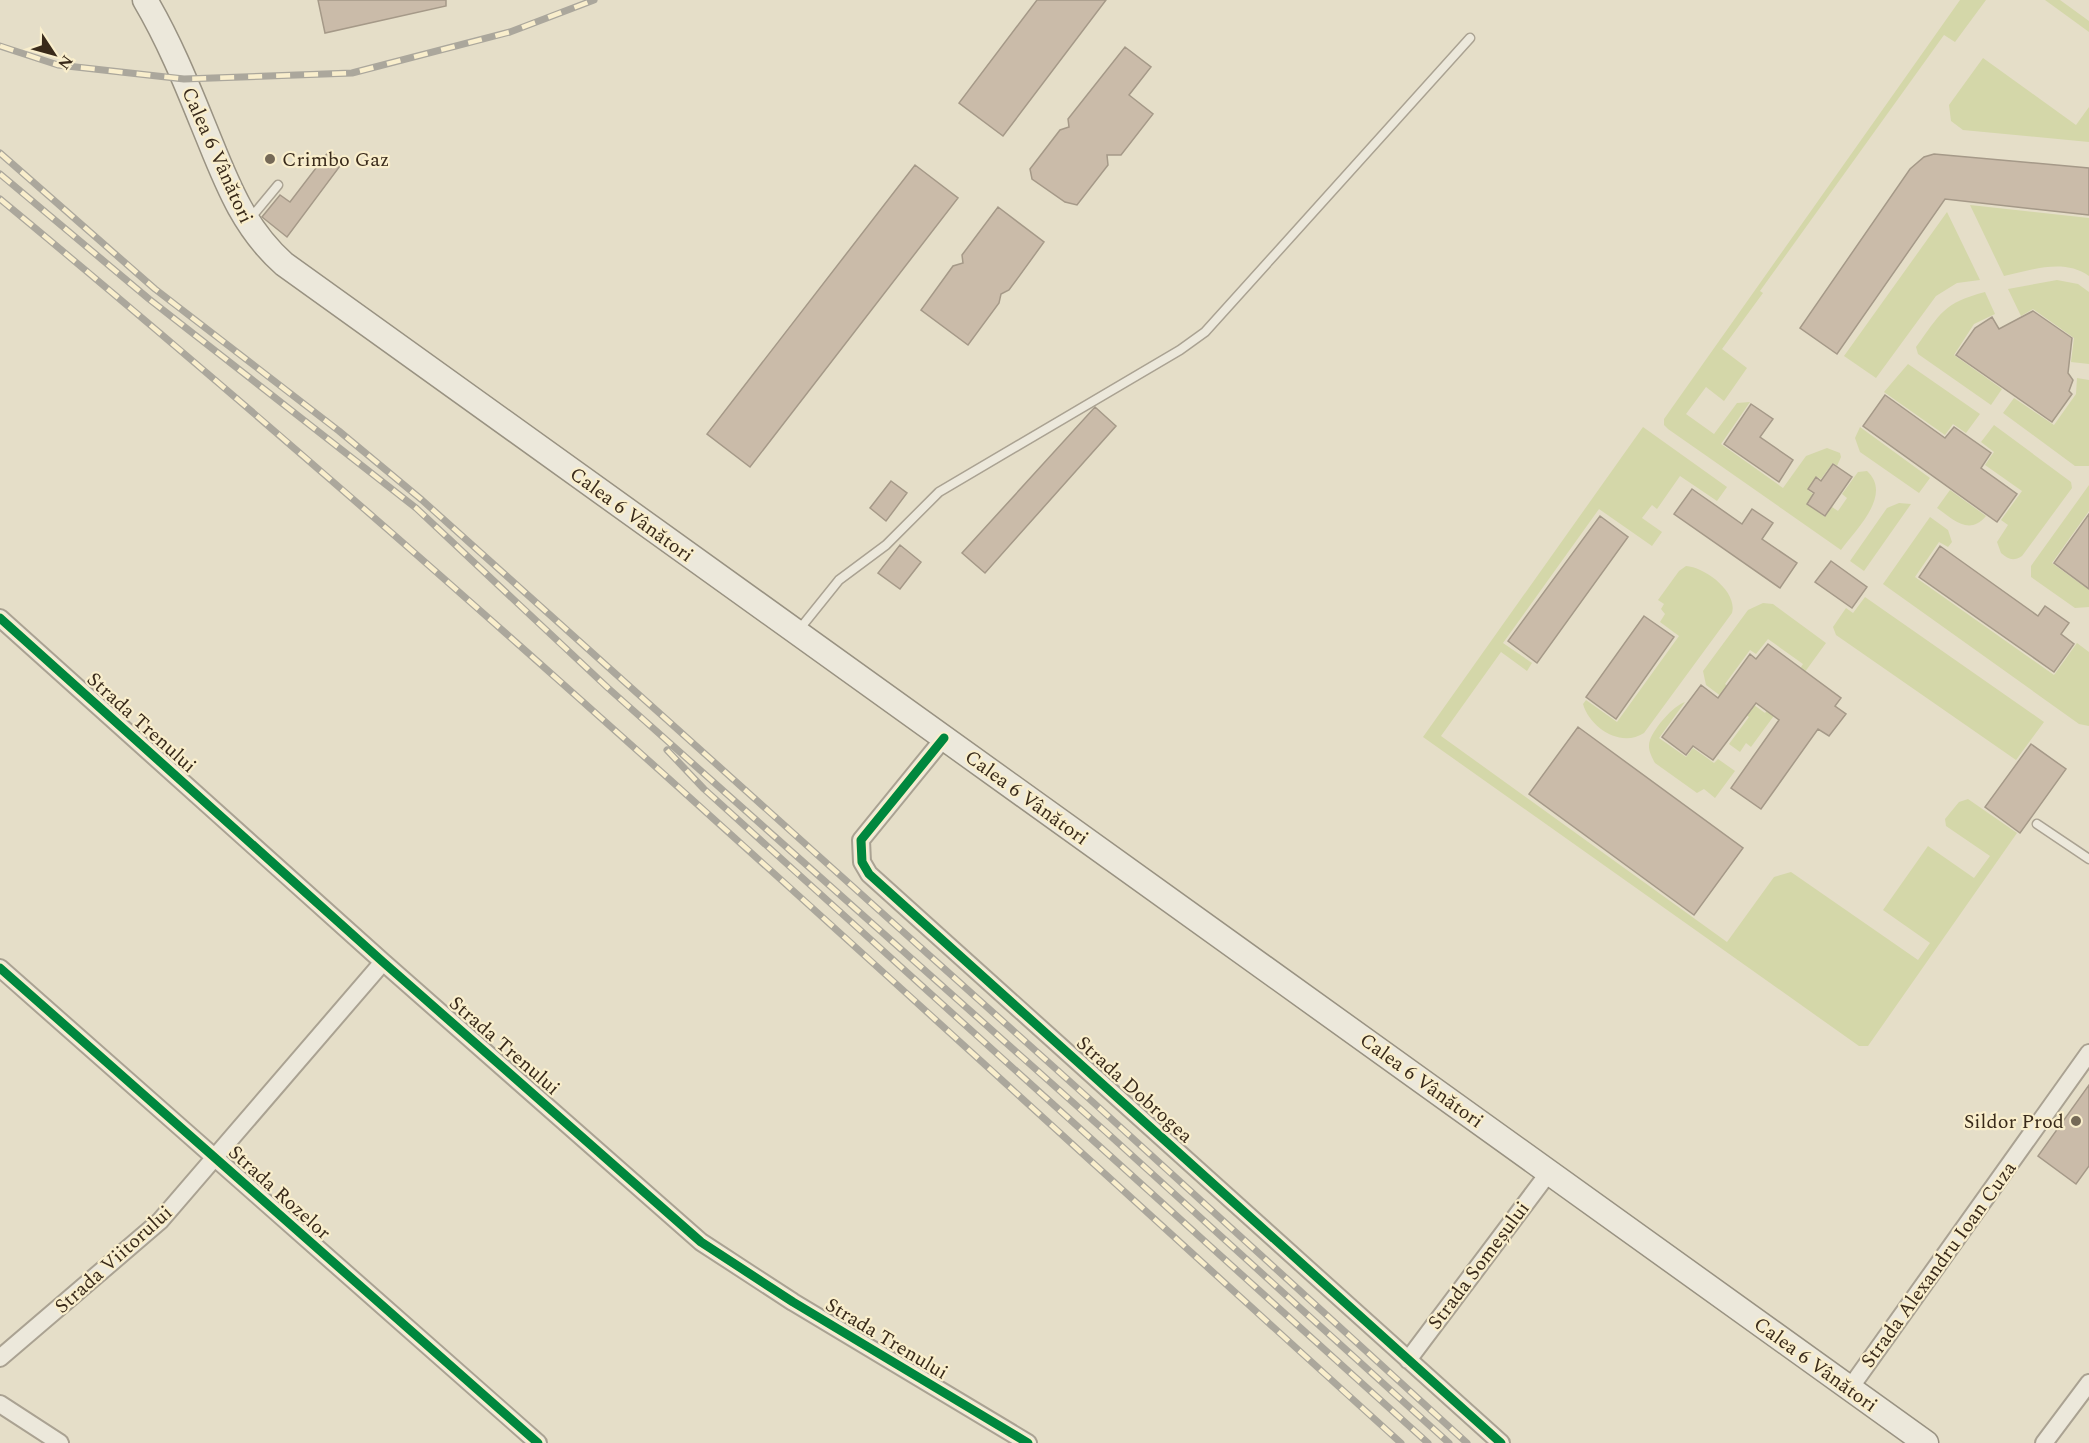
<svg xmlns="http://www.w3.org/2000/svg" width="2089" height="1443" font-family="Spectral,serif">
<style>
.green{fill:#d4d7a9}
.building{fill:#cabba9;stroke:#a59988;stroke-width:1.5}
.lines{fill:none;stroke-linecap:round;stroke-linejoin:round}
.service-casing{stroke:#aaa292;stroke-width:11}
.minor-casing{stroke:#aaa292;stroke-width:20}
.secondary-casing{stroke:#999282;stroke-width:27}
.service{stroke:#ece8db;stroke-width:8}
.minor{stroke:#ece8db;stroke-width:16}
.secondary{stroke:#ece8db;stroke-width:24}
.rail-casing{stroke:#aba79c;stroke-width:7}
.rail{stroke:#f9eecc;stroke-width:4.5;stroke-dasharray:14;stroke-linecap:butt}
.cycleway-casing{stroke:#f9eecc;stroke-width:13}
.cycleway{stroke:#00873e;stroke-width:9}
.poi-dot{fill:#756957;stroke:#f9eecc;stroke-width:2}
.labels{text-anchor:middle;stroke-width:4.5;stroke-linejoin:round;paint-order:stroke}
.street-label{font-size:20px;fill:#392a1a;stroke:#f9eecc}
.poi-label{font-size:20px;fill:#392a1a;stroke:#f9eecc;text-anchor:start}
</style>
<rect width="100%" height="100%" fill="#e5dec8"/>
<!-- green -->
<path class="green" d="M1960 0H1986L1955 42 1944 35 1760 291 1763 293 1722 349 1747 368 1724 401 1706 387 1686 414 1714 434 1737 403 1750 402 1721 444 1783 488 1806 456 1827 448 1840 453 1841 457 1837 466 1833 463 1821 479 1817 477 1808 490 1813 494 1807 504 1825 517 1832 507 1838 511 1847 498 1842 494 1858 472 1867 471C1893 495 1856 529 1841 550L1668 429 1664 425V419Z
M2045 0H2060L2089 21V32Z
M1983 58 2076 125 2089 107V142L1963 130 1951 121 1949 105Z
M1970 205 2089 218V276C2064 258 2032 270 2004 276Z
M1947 212 1980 280 1957 283 1936 296 1876 378 1844 356Z
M2057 280 2078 284 2089 292V364L2071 362 2074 338 2033 309 2021 316 2008 289Z
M1985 292 1995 314 1974 324 1954 355 2002 389 1991 405 1918 354 1916 347C1941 313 1943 303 1985 292Z
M1908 364 1980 414 1966 433 1953 424 1945 435 1884 392Z
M2077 378 2089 380V466H2075L2003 413 2014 398 2054 425 2076 394Z
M1994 425 2071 482 2072 488 2022 556C2013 562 2008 559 2001 553L1997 542 2008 525 2001 520 2022 491 1985 465 1994 452 1981 442Z
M1643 427 1727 487 1717 501 1680 476 1657 509 1652 505 1642 518 1662 532 1652 546 1599 509 1503 643 1532 663 1527 671 1501 652 1441 736 1727 942 1774 877 1791 872 1918 960 1930 943 1883 910 1928 846 1974 878 1990 856 1946 826 1945 819 1959 802 1968 799 2017 833 1868 1046H1859L1423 737Z
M1860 427 1930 478 1919 493 1860 452 1855 438Z
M2089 485V511L2052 563 2089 590V607L2075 608 2031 577V566Z
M1950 490 1986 516C1969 536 1954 520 1937 508Z
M1899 503 1911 504 1864 571 1850 561 1887 508Z
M1930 517 1948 530 1952 542 1948 547 1939 542 1915 577 2054 675 2077 643 2089 652V726L2079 724 1883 584Z
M1686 566C1705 567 1738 592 1732 613L1644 733C1621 748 1590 728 1583 704L1586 700 1617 722 1679 636 1660 622 1665 614 1661 609 1664 604 1658 600 1679 571Z
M1865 597 2044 722 2016 760 1836 635 1833 627 1846 608 1853 613Z
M1763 603 1773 604 1826 643 1799 680 1795 677 1803 664 1768 639 1756 654 1750 650 1725 684 1765 713 1783 690 1790 694 1751 747 1746 743 1740 752 1729 744 1749 717 1706 685 1703 671 1748 610Z
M1685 702 1659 738 1686 757 1693 748 1714 763 1718 759 1735 771 1715 798 1704 789 1697 793 1655 763C1651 756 1647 748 1650 740 1655 727 1673 706 1685 702Z"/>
<!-- building -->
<path class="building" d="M318 0H446V6L325 33Z
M1037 0H1106L1003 136 959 103Z
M1125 47 1151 67 1129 95 1153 114 1121 155H1107L1108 165 1077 205 1065 202 1032 179 1030 169 1060 130 1069 127 1068 119Z
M329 151 343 162 287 237 262 217 280 195 290 202Z
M1934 154 2089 168V215L1945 199 1837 354 1800 328 1910 169 1924 157Z
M915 165 958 198 750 467 707 434Z
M998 207 1044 242 1009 290 1001 294 999 303 968 345 921 310 953 266 963 263 962 255Z
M2033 311 2072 338 2068 373 2073 380 2069 391 2072 394 2052 422 1956 355 1975 328 1992 317 1999 329Z
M1885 395 1945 438 1954 427 1991 453 1981 468 2017 494 1997 522 1863 426Z
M1751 404 1773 419 1760 437 1793 460 1779 482 1724 444Z
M1095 407 1116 426 985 573 962 553Z
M1833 464 1852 477 1825 516 1807 504 1814 493 1808 489 1816 477 1821 481Z
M891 481 907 493 886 521 870 508Z
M1692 489 1742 524 1752 509 1773 523 1762 539 1797 563 1780 588 1674 514Z
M2089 514V589L2054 563Z
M1600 516 1628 537 1537 663 1508 641Z
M900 545 921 562 900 589 878 573Z
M1940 546 2038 616 2045 606 2069 623 2061 634 2074 644 2054 672 1919 577Z
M1831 561 1867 587 1852 608 1815 582Z
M1644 616 1674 637 1616 719 1586 697Z
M1768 644 1841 698 1835 706 1846 714 1829 736 1818 729 1761 809 1731 788 1779 720 1756 703 1713 760 1693 746 1686 755 1662 737 1701 685 1718 698 1750 654 1756 659Z
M1578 727 1743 848 1694 915 1529 794Z
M2031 744 2066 769 2020 833 1985 807Z
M2089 1085V1166L2076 1184 2038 1156Z"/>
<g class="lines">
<!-- service casing -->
<g class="service-casing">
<path id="service" d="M249 220 278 185
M798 631 839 580 886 545 939 492 1180 350 1205 332 1470 38
M2037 824 2089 859"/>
</g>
<!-- minor casing -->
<g class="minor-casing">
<path id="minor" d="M0 618 383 962 701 1242 793 1302 1028 1443
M944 738 861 840 862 862 869 874 1501 1443
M0 968 538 1443
M0 1358 160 1221 383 962
M1408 1360 1550 1171
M1850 1388 2089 1053
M0 1404 60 1443
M2044 1443 2089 1383"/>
</g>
<!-- secondary casing -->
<g class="secondary-casing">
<path id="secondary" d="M145 0C168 39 185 80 202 122 224 175 240 225 284 264L1926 1443"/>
</g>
<!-- service -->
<use href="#service" class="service"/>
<!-- minor -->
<use href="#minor" class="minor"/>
<!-- secondary -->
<use href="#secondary" class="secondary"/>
<!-- rail casing -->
<g class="rail-casing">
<path id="rail" d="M0 46 58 65 184 79 352 73 510 32 594 0
M0 153 155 289 339 431 422 500 1095 1104 1467 1443
M0 174 149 299 416 508 608 688 1105 1131 1449 1443
M0 199C481 597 938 1024 1401 1443
M667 750 704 789 1428 1443"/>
</g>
<!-- rail -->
<use href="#rail" class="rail"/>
<!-- cycleway casing -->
<g class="cycleway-casing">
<path id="cycleway" d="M0 618 383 962 701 1242 793 1302 1028 1443
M944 738 861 840 862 862 869 874 1501 1443
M0 968 538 1443"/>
</g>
<!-- cycleway -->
<use href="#cycleway" class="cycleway"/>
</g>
<!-- markers -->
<g class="poi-dot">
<circle cx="270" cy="159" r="6"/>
<circle cx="2076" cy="1121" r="6"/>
</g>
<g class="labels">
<!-- street labels -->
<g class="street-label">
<text transform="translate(218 155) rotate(66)" y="7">Calea 6 Vânători</text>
<text transform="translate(632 514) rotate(36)" y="7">Calea 6 Vânători</text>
<text transform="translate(142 722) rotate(42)" y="7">Strada Trenului</text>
<text transform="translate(1027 797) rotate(36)" y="7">Calea 6 Vânători</text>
<text transform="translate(505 1045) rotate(41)" y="7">Strada Trenului</text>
<text transform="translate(1422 1080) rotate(36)" y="7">Calea 6 Vânători</text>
<text transform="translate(1135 1089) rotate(42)" y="7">Strada Dobrogea</text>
<text transform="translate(280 1192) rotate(42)" y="7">Strada Rozelor</text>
<text transform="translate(113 1259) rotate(-42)" y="7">Strada Viitorului</text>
<text transform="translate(1938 1264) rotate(-54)" y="7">Strada Alexandru Ioan Cuza</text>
<text transform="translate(1478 1265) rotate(-53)" y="7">Strada Someșului</text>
<text transform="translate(887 1338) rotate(31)" y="7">Strada Trenului</text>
<text transform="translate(1816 1364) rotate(36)" y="7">Calea 6 Vânători</text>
</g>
<!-- poi labels -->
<g class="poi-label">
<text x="282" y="166">Crimbo Gaz</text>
<text x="2064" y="1128" text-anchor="end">Sildor Prod</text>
</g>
</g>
<!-- north arrow -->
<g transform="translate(54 54) rotate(126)" stroke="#f9eecc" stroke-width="4.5" paint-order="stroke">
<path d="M0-4.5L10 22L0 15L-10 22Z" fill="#392a1a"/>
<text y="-9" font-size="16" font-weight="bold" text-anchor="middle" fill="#392a1a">N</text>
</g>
</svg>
